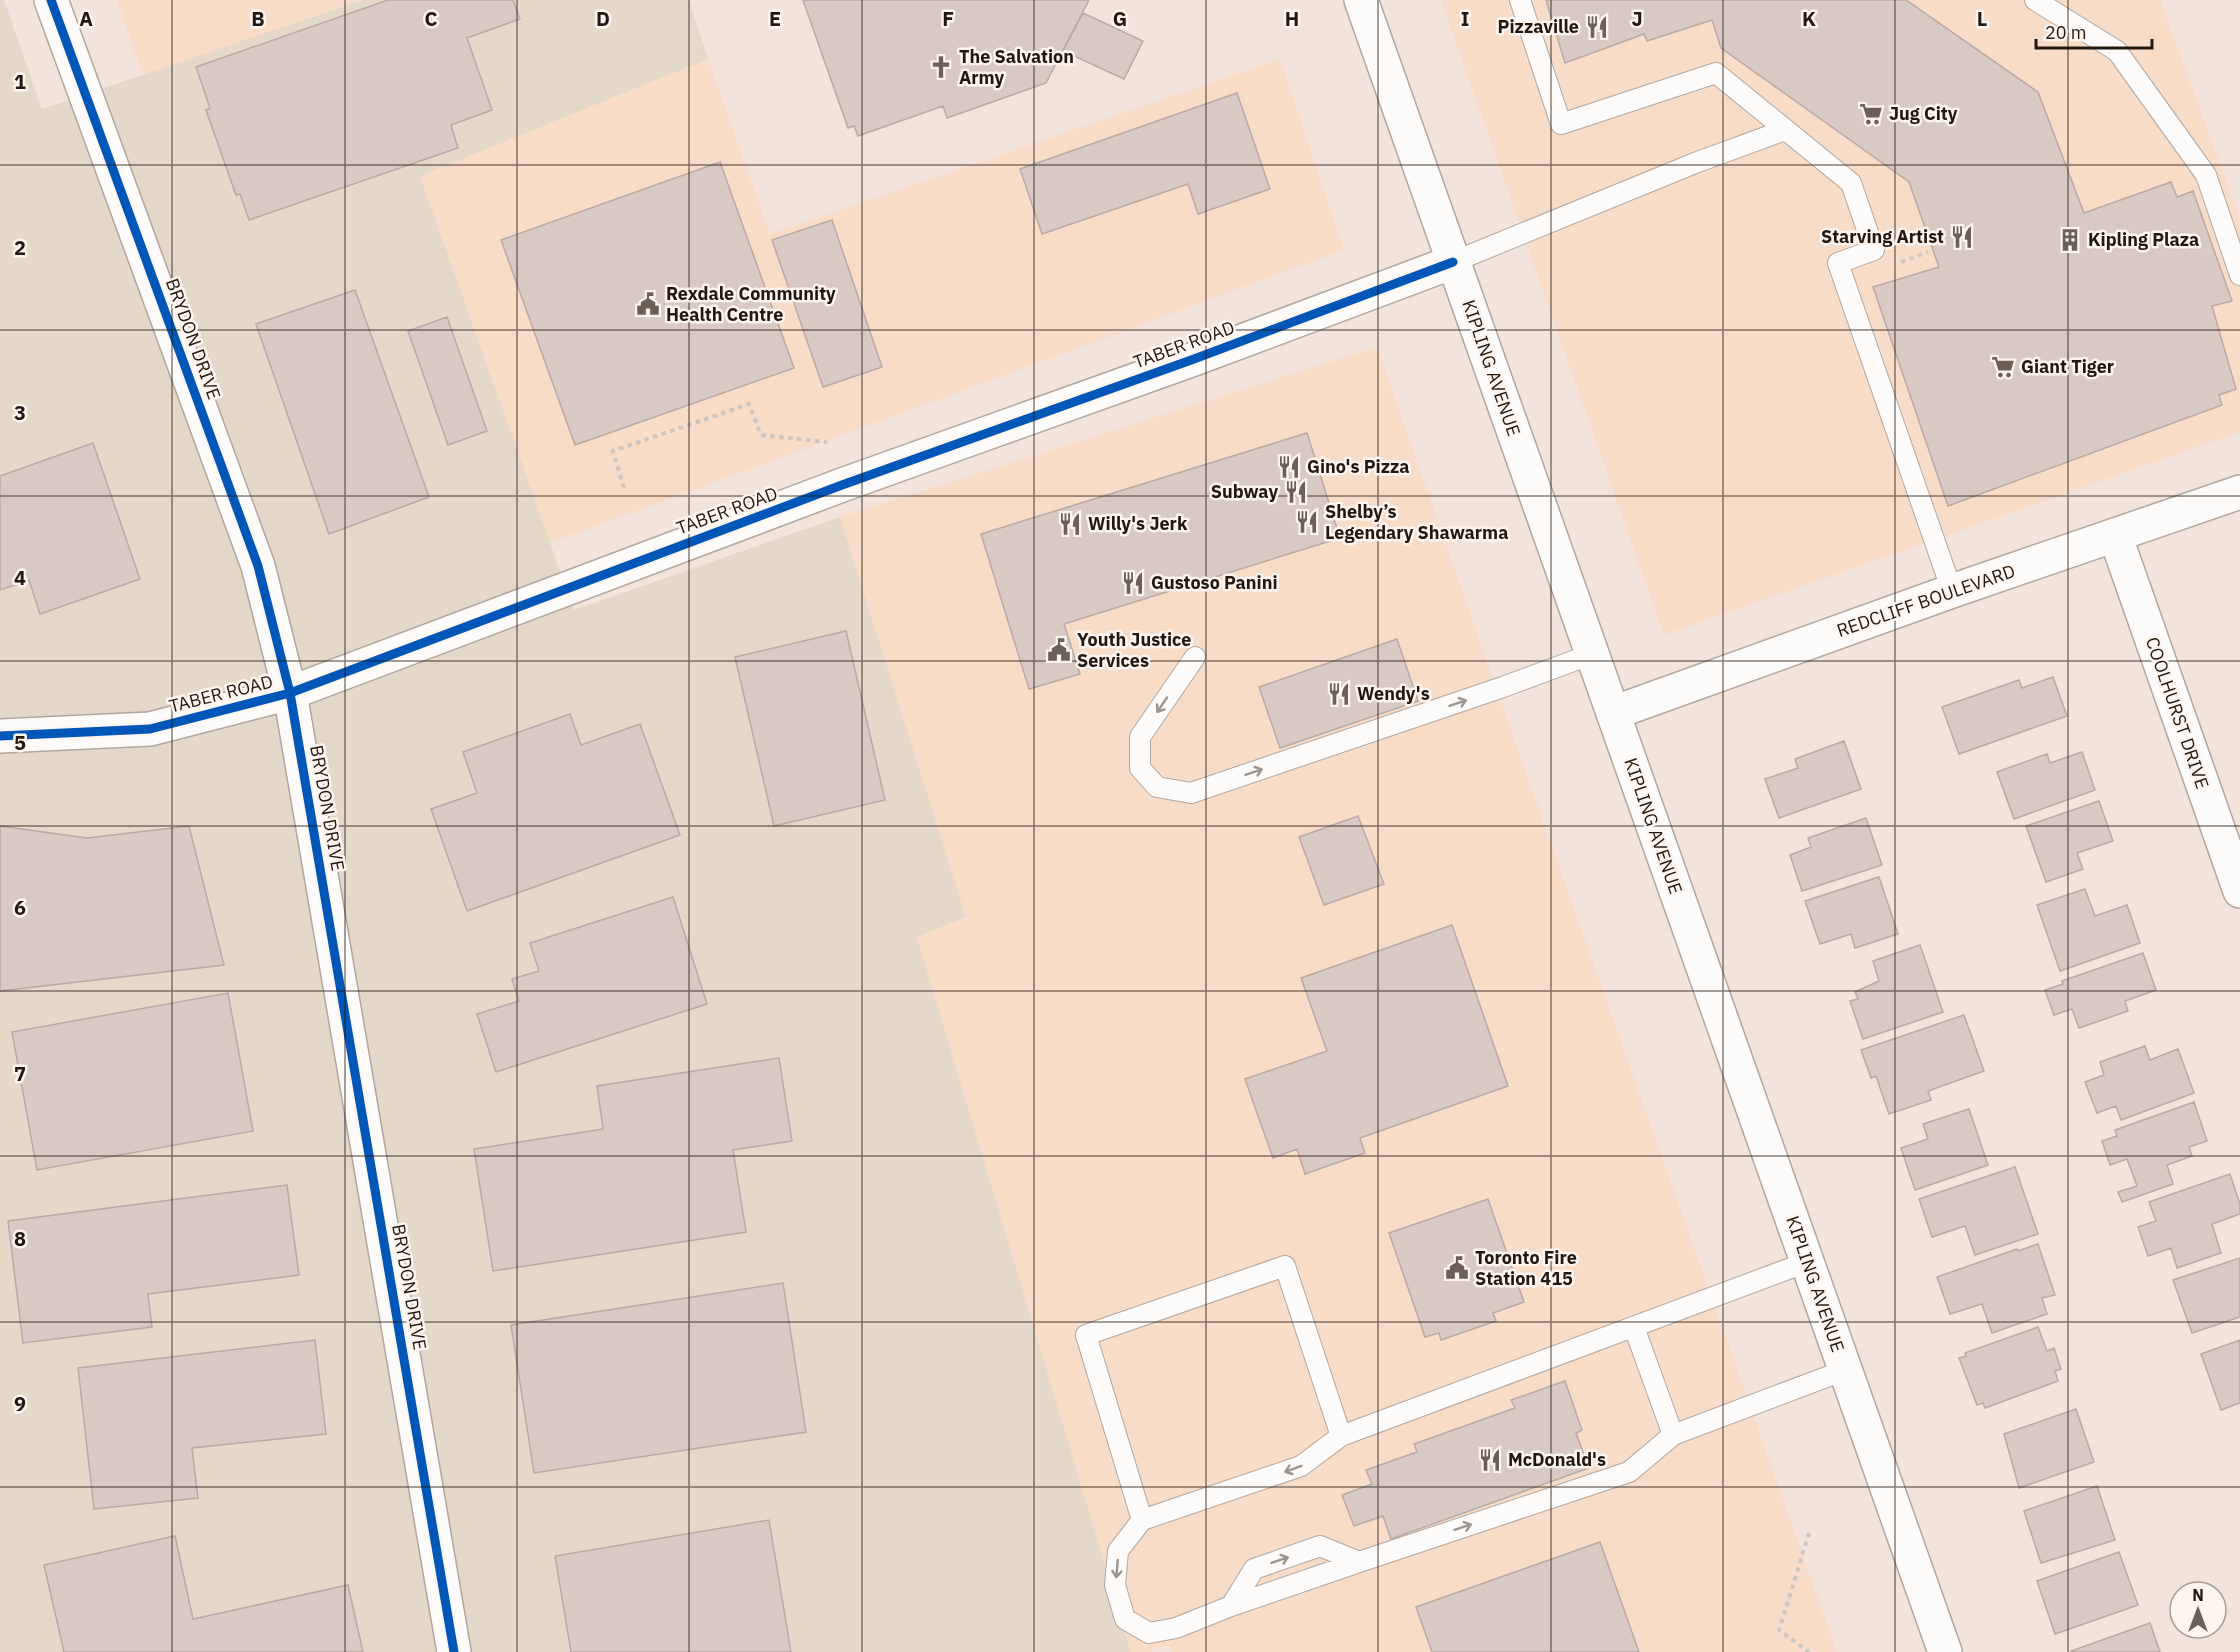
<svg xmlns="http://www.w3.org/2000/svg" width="2240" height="1652" font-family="'IBM Plex Sans',sans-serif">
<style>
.built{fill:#f7dcc8}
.industrial{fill:#e4d9c9}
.building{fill:#d8cac3;stroke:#b7aaa4;stroke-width:1.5}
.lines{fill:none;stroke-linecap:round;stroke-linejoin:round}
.service-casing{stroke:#b1a69e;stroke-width:22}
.minor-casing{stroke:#b1a69e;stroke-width:36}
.secondary-casing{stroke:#b1a69e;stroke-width:36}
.path{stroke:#cbc7c3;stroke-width:4;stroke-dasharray:4.5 4.5;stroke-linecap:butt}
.service{stroke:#fdfbf9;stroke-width:20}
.minor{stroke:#fdfbf9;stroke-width:33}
.secondary{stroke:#fdfbf9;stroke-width:33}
.cycleway-casing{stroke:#fbf4ef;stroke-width:13}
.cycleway{stroke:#0057b8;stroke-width:9}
.oneway{stroke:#9b9590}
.grid{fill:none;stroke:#23180f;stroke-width:1.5;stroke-opacity:0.55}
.labels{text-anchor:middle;stroke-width:5;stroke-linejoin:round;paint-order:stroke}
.poi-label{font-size:18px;font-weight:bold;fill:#23180f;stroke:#fbf4ef;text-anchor:start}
.street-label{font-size:18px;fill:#23180f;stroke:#fbf4ef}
.grid-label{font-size:20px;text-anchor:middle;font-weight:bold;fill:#23180f;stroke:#fbf4ef;stroke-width:5;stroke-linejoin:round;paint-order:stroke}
</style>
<rect width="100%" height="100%" fill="#f2e4da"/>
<!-- built -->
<path class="built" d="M117 0H363L143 75Z
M1441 0H2160L2240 218V432L1664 635Z
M708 59 770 234 1280 59 1344 250 550 543 420 175Z
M1377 347 1513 736 1837 1652H1172L1170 1645 1150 1652H1131L917 937 966 917 840 517Z"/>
<!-- industrial -->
<path class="industrial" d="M0 0H4L42 109 363 0H689L708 59 420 176 574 610 840 517 966 917 917 937 1131 1652H0Z"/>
<!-- building -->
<path class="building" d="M388 0H513L520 19 467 38 492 110 451 125 458 148 249 220 240 194 236 195 206 110 210 108 196 67Z
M803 0H1089L1046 83 947 118 943 106 858 136 854 126 848 128Z
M1546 0H1906L2038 92 2084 213 2171 182 2177 197 2193 191 2232 301 2212 306 2236 389 2219 395 2222 405 1948 506 1873 287 1939 267 1909 182 1721 48 1712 20 1647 41 1644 34 1565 63Z
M1083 13 1143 41 1124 79 1063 51Z
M1237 93 1270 189 1198 214 1188 184 1042 234 1020 169Z
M720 162 794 368 575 445 501 240Z
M832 220 882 367 823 387 772 240Z
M355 290 429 497 329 534 256 324Z
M447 317 487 431 448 445 408 331Z
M1307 433 1340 538 1064 624 1080 674 1029 689 981 534Z
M93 443 140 579 40 614 29 580 0 590V476Z
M846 631 885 800 774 826 735 657Z
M1397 639 1418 701 1280 748 1259 687Z
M2053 677 2067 716 1959 754 1942 707 2019 680 2022 688Z
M570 714 581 745 640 724 680 835 467 911 431 809 477 793 463 752Z
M1844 741 1861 789 1779 818 1765 779 1798 768 1795 759Z
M2082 752 2095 790 2014 819 1997 772 2047 754 2050 763Z
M2099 801 2113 841 2077 853 2083 869 2046 882 2026 826Z
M1358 816 1384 884 1324 905 1299 837Z
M1866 818 1882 865 1802 891 1790 855 1811 847 1808 838Z
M0 826 87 838 189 826 224 965 0 991Z
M1879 877 1898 934 1855 948 1851 934 1820 944 1805 901Z
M2085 889 2095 916 2127 905 2140 943 2060 971 2037 905Z
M673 897 707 1004 496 1072 477 1014 519 1001 512 979 539 971 530 943Z
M1452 925 1508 1086 1360 1138 1365 1153 1305 1174 1297 1149 1273 1158 1245 1079 1327 1051 1301 978Z
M1920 945 1943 1012 1863 1039 1850 1001 1858 999 1855 992 1879 981 1873 961Z
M2143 953 2156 990 2125 1001 2128 1011 2079 1028 2072 1009 2054 1015 2045 990 2063 984 2062 981Z
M228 993 253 1131 37 1170 12 1032Z
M1964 1015 1984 1071 1928 1091 1931 1100 1889 1114 1876 1076 1871 1078 1861 1050Z
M2145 1046 2150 1060 2178 1049 2194 1093 2121 1120 2116 1106 2097 1113 2085 1082 2104 1075 2100 1062Z
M779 1058 792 1141 733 1150 746 1232 493 1271 474 1149 603 1129 597 1086Z
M2194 1102 2207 1141 2189 1147 2192 1156 2167 1165 2173 1184 2122 1202 2118 1192 2137 1186 2127 1159 2110 1165 2102 1141 2117 1136 2115 1130Z
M1969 1109 1988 1165 1915 1190 1901 1148 1928 1139 1923 1124Z
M2015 1167 2038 1234 1975 1255 1965 1226 1932 1237 1919 1199Z
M2230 1174 2240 1204V1214L2212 1224 2221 1253 2177 1268 2171 1248 2148 1256 2138 1227 2156 1221 2149 1202Z
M287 1185 299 1275 148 1294 152 1327 23 1343 8 1221Z
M1488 1199 1524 1302 1493 1313 1496 1321 1441 1340 1439 1333 1425 1337 1389 1233Z
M2038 1244 2055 1295 2042 1298 2047 1314 1992 1333 1982 1304 1950 1314 1937 1277 2017 1249 2018 1251Z
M2240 1258V1317L2192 1333 2173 1280Z
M783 1283 806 1432 534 1473 511 1325Z
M2038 1327 2047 1351 2054 1348 2061 1369 2055 1371 2058 1381 1985 1408 1983 1403 1977 1405 1959 1358 1966 1356 1965 1353Z
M315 1340 326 1434 192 1448 198 1498 94 1509 78 1368Z
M2240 1340V1403L2221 1410 2201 1354Z
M1565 1381 1582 1430 1576 1433 1589 1468 1391 1539 1383 1516 1354 1526 1342 1495 1372 1484 1366 1470 1417 1452 1414 1444 1515 1408 1511 1400Z
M2076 1409 2094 1462 2019 1488 2004 1434Z
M2097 1486 2115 1540 2041 1563 2024 1511Z
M769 1520 791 1652H571L555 1556Z
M175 1536 193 1619 348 1585 363 1652H64L44 1565Z
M1600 1542 1639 1652H1432L1416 1607Z
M2119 1552 2138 1605 2055 1634 2037 1581Z
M2150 1623 2160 1652H2071V1651Z"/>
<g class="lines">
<!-- service casing -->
<g class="service-casing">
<path id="service" d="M1520 0 1561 124 1716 73 1851 183 1874 250 1838 263 1952 591
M2035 0 2117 51 2206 175 2240 275
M1453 262 1695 163 1785 130
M1195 657 1140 737V768L1157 787 1191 793 1503 687 1592 654
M1807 1262 1341 1436 1301 1466 1142 1520 1118 1551 1115 1585 1125 1619 1149 1633 1176 1628 1231 1606 1254 1569 1320 1546 1359 1562 1629 1472 1673 1435 1845 1370
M1634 1327 1673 1435
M1142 1520 1086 1335 1285 1266 1341 1436
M1231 1606 1359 1562"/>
</g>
<!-- minor casing -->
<g class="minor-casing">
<path id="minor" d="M51 0 258 566 290 693 454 1652
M2115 535 2240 891
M1613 713 1952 591 2240 492
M0 736 150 729 290 693 842 485 1194 359 1453 262"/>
</g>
<!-- secondary casing -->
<g class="secondary-casing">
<path id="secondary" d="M1361 0 1945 1652"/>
</g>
<!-- path -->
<path class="path" d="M1901 262 1928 252
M624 488 613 451 749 404 761 435 827 442
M1809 1533 1779 1630 1809 1652"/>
<!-- service -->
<use href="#service" class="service"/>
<!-- minor -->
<use href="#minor" class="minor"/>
<!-- secondary -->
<use href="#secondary" class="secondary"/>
<!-- cycleway casing -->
<g class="cycleway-casing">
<path id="cycleway" d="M51 0 258 566 290 693 454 1652
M0 736 150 729 290 693 842 485 1194 359 1453 262"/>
</g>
<!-- cycleway -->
<use href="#cycleway" class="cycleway"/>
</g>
<!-- one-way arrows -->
<defs><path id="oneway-shaft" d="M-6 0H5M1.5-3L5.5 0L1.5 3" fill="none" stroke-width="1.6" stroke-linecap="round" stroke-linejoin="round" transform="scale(1.5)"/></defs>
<g class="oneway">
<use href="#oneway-shaft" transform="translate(1458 703) rotate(-19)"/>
<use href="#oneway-shaft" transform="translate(1162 705) rotate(124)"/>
<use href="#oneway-shaft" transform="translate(1254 772) rotate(-19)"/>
<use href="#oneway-shaft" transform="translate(1293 1469) rotate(160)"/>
<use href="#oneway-shaft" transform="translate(1463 1527) rotate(-18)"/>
<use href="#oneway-shaft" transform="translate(1280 1560) rotate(-19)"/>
<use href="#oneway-shaft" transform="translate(1117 1569) rotate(95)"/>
</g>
<!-- grid -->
<path class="grid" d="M172 0V1652M345 0V1652M517 0V1652M689 0V1652M862 0V1652M1034 0V1652M1206 0V1652M1378 0V1652M1551 0V1652M1723 0V1652M1895 0V1652M2068 0V1652M0 165H2240M0 330H2240M0 496H2240M0 661H2240M0 826H2240M0 991H2240M0 1156H2240M0 1322H2240M0 1487H2240"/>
<!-- icons -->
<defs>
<g id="restaurant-bare" transform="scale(1.8)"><path d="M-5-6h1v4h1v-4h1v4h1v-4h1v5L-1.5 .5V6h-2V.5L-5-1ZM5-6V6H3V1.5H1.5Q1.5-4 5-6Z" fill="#6b5f56" stroke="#fbf4ef" stroke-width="2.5" paint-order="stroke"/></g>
<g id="church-bare" transform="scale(1.8)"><path d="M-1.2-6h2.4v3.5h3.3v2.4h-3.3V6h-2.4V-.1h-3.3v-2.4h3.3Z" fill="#6b5f56" stroke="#fbf4ef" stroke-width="2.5" paint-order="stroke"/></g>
<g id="supermarket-bare" transform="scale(1.8)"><path d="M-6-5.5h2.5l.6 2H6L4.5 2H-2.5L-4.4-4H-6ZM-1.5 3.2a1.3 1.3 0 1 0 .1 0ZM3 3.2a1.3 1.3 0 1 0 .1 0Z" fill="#6b5f56" stroke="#fbf4ef" stroke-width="2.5" paint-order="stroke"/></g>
<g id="building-bare" transform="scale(1.8)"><path d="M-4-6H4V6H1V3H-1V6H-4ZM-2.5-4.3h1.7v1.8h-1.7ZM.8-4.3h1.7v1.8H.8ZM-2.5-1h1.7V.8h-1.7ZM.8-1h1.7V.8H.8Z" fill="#6b5f56" stroke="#fbf4ef" stroke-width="2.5" paint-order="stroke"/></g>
<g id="civic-bare" transform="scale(1.8)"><path d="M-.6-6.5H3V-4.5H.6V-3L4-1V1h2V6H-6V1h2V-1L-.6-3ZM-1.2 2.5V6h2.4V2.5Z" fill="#6b5f56" stroke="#fbf4ef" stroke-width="2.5" paint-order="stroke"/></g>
</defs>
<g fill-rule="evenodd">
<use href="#restaurant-bare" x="1597" y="27"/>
<use href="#church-bare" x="941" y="67"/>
<use href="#supermarket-bare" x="1871" y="114"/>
<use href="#restaurant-bare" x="1962" y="237"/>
<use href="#building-bare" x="2070" y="240"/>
<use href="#civic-bare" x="648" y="304"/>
<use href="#supermarket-bare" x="2003" y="367"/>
<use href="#restaurant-bare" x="1289" y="467"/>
<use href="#restaurant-bare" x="1296" y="492"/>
<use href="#restaurant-bare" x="1307" y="522"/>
<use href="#restaurant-bare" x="1070" y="524"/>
<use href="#restaurant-bare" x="1133" y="583"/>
<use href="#civic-bare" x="1059" y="650"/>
<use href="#restaurant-bare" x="1339" y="694"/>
<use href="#civic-bare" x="1457" y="1268"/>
<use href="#restaurant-bare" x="1490" y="1460"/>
</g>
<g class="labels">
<!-- poi labels -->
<g class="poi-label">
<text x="1579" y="33" text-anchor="end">Pizzaville</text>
<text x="959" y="63">The Salvation<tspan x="959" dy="21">Army</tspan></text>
<text x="1889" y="120">Jug City</text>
<text x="1944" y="243" text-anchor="end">Starving Artist</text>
<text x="2088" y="246">Kipling Plaza</text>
<text x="666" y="300">Rexdale Community<tspan x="666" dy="21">Health Centre</tspan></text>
<text x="2021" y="373">Giant Tiger</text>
<text x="1307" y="473">Gino's Pizza</text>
<text x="1278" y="498" text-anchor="end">Subway</text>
<text x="1325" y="518">Shelby’s<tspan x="1325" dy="21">Legendary Shawarma</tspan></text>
<text x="1088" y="530">Willy's Jerk</text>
<text x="1151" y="589">Gustoso Panini</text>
<text x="1077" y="646">Youth Justice<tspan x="1077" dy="21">Services</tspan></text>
<text x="1357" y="700">Wendy's</text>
<text x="1475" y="1264">Toronto Fire<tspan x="1475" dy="21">Station 415</tspan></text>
<text x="1508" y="1466">McDonald's</text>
</g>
<!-- street labels -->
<g class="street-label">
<text transform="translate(193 339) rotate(70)" y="6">BRYDON DRIVE</text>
<text transform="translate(1184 345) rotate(-20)" y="6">TABER ROAD</text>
<text transform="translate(1491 368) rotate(71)" y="6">KIPLING AVENUE</text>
<text transform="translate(727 511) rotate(-20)" y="6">TABER ROAD</text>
<text transform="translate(1926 601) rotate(-19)" y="6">REDCLIFF BOULEVARD</text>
<text transform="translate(221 694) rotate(-14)" y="6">TABER ROAD</text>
<text transform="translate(2177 713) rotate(71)" y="6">COOLHURST DRIVE</text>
<text transform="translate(327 808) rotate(80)" y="6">BRYDON DRIVE</text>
<text transform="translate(1653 826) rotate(71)" y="6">KIPLING AVENUE</text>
<text transform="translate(1815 1284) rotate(71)" y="6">KIPLING AVENUE</text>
<text transform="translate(409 1287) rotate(80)" y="6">BRYDON DRIVE</text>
</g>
</g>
<g class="grid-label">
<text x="86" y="26">A</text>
<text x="258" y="26">B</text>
<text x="431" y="26">C</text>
<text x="603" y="26">D</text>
<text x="775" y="26">E</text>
<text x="948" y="26">F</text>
<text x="1120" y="26">G</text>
<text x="1292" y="26">H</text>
<text x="1465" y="26">I</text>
<text x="1637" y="26">J</text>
<text x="1809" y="26">K</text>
<text x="1982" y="26">L</text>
<text x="20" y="89">1</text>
<text x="20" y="255">2</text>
<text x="20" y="420">3</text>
<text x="20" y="585">4</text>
<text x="20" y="750">5</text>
<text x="20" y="915">6</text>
<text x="20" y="1081">7</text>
<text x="20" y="1246">8</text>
<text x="20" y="1411">9</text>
</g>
<!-- north arrow -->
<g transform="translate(2198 1610)"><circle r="28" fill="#fbf4ef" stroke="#a59c95" stroke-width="1.5"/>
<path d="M0-4.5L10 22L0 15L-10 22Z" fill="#6b5f56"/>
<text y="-9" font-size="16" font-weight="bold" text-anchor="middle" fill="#23180f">N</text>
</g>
<!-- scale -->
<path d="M2036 39v9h116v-9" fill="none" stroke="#23180f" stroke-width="3"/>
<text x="2045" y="39" font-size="18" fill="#23180f" stroke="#fbf4ef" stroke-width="4.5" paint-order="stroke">20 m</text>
</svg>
